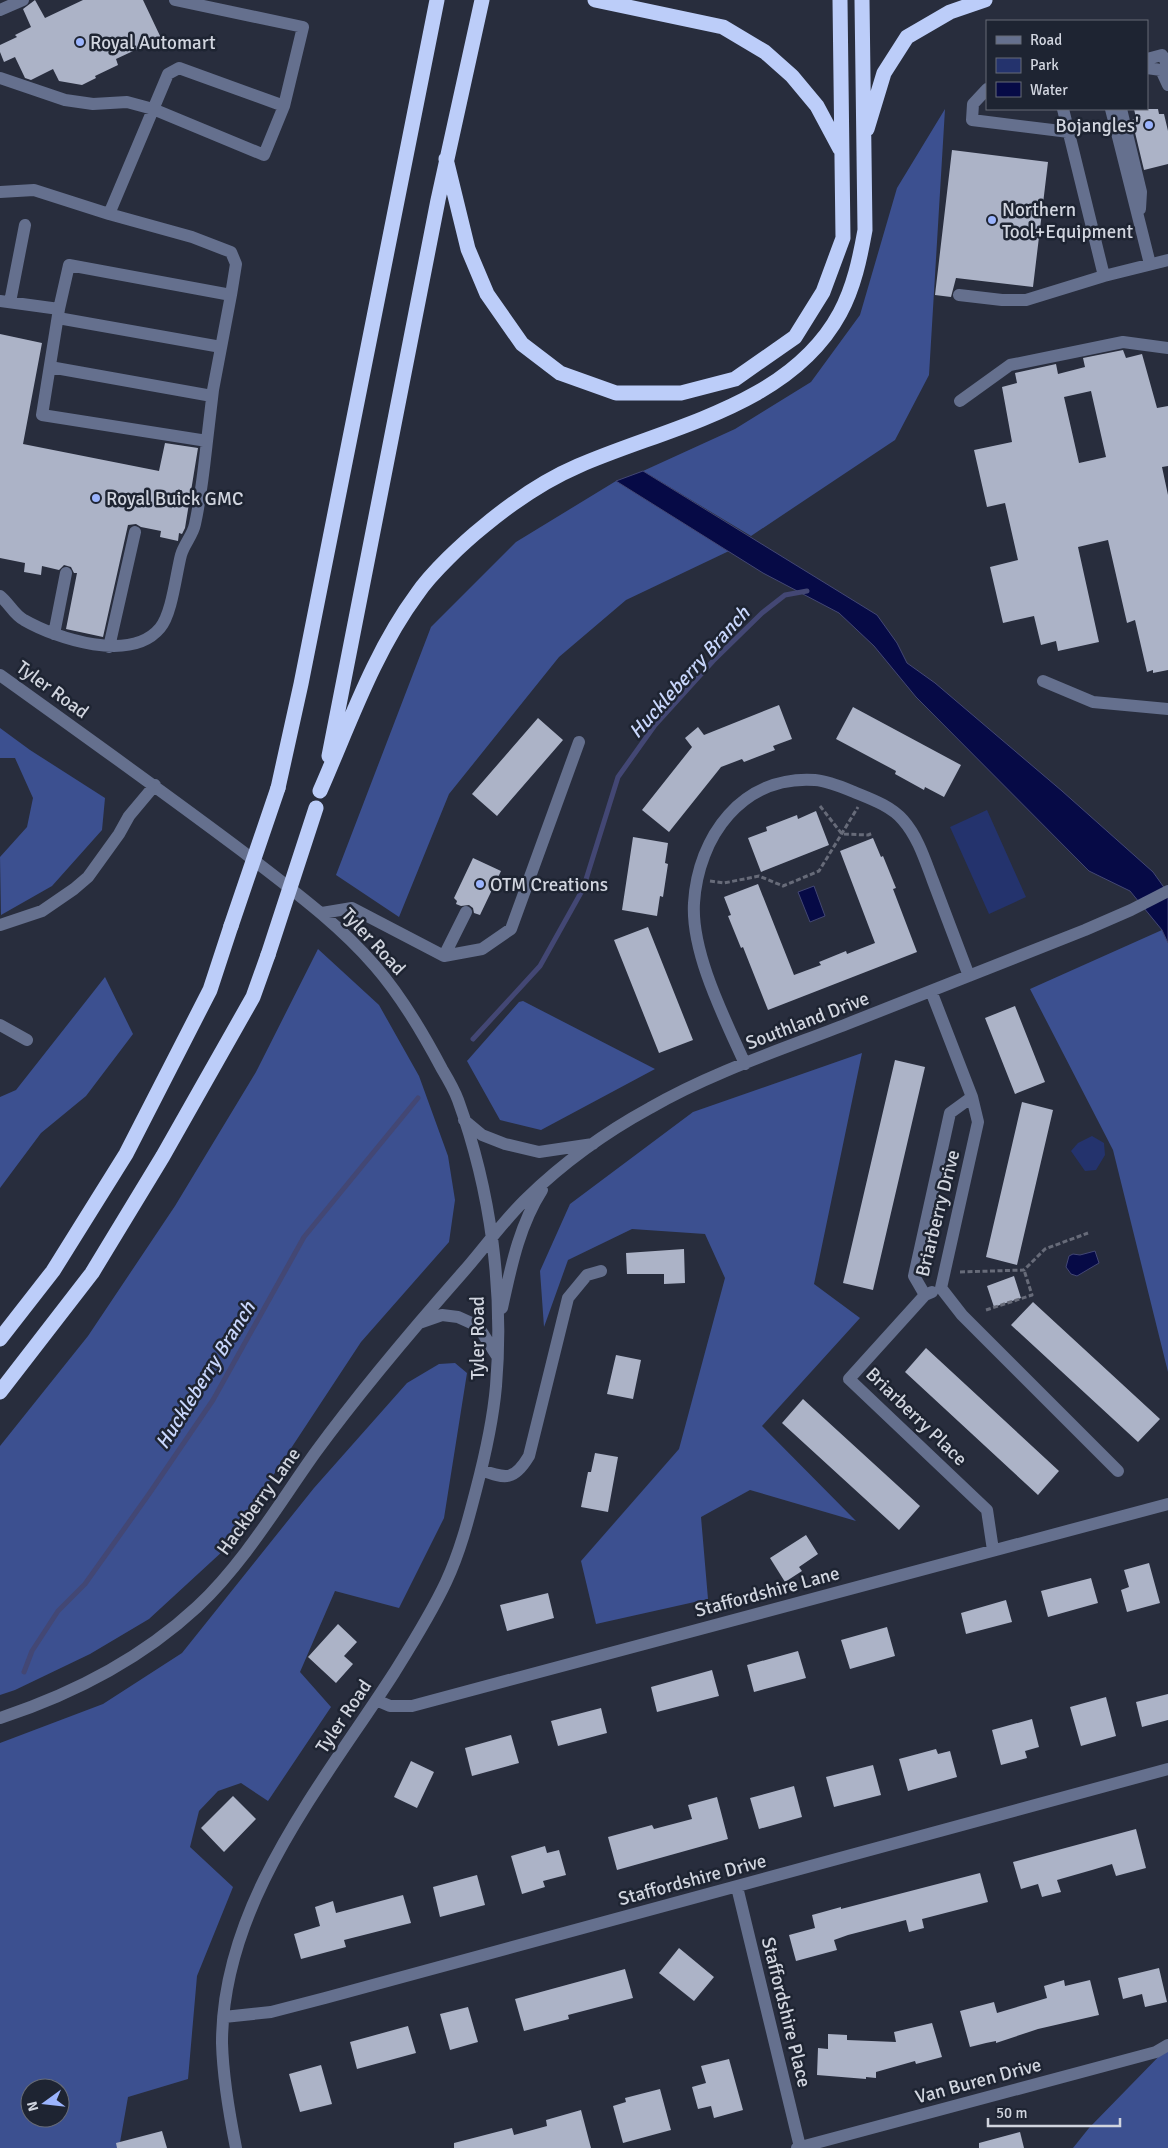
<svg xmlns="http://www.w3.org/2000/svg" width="1168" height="2148" font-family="Signika,sans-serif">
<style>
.green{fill:#24336d}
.forest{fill:#3c5090;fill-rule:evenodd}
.water{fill:#060a46;stroke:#434774}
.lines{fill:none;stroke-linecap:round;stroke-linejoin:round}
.stream{stroke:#434774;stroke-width:5}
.building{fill:#acb3c7;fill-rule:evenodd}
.path{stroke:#676b79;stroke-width:3;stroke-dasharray:5 2.5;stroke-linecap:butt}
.minor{stroke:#65708e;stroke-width:12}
.highway{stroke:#bccdf9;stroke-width:15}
.highway-bridge{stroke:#bccdf9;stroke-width:15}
.poi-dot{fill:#9bb4fd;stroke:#1e2432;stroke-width:2}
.labels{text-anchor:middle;stroke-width:5;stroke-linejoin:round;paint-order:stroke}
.poi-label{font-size:19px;fill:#d1d5df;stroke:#1e2432;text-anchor:start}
.street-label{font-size:19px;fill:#d1d5df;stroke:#1e2432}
.water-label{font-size:20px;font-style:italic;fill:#c8d6fc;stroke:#1e2432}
</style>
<rect width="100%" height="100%" fill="#282d3d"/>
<!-- green -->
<path class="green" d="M987 810 1026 897 989 914 950 827Z
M1092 1136 1104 1143 1105 1155 1096 1170 1085 1171 1071 1151 1078 1143Z"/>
<!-- forest -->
<path class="forest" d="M945 109 929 375 895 440 751 536 643 471 735 429 811 382 860 315 897 188Z
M616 481 729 551 626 600 559 657 449 794 399 917 336 875 431 627 516 542Z
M0 728 30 750 105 798 102 830 52 886 1 915 0 857 27 827 33 798 15 758H0Z
M1162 930 1168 943V1372L1113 1150 1030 989Z
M318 949 379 1005 419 1076 448 1156 455 1200 449 1242 361 1342 224 1550 149 1619 90 1654 15 1690 0 1695V1446L88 1336 175 1206 256 1072Z
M105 977 133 1034 86 1096 41 1133 0 1188V1097L16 1090Z
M523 1001 655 1069 541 1130 500 1120 467 1061 519 1002Z
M862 1053 814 1284 860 1318 762 1426 856 1521 750 1490 701 1517 708 1599 596 1624 581 1561 679 1449 725 1278 705 1234 632 1229 568 1260 544 1327 540 1271 570 1204 693 1112Z
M455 1363 467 1373 444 1518 399 1608 335 1591 300 1672 331 1707 268 1801 241 1783 218 1791 199 1811 190 1847 233 1887 197 1976 188 2079 128 2097 119 2148H0V1743L103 1704 182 1653 314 1488 407 1383 439 1364ZM30 2088H60V2118H30Z
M1168 2047V2148H1073L1089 2128Z"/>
<!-- water -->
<path class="water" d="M643 471 877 615 897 643 907 663 935 683 1062 791 1153 872 1168 893V943L1162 930 1130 891 1089 871 916 697 874 646 839 613 763 573 616 481Z
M814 886 825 916 810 922 798 892Z
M1095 1251 1099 1263 1077 1276 1071 1274 1066 1267 1069 1256 1073 1254 1080 1255Z"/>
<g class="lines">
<!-- stream -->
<path class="stream" d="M473 1039 540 966 583 889 618 777 655 725 713 661 762 613 785 595 807 591
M24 1672 32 1651 58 1611 85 1584 149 1494 213 1400 304 1237 418 1098"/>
</g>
<!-- building -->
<path class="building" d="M35 0 45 18 83 0H143L161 38 116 59 118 65 95 76 96 78 82 85 59 81 53 69 31 80 25 78 15 57 4 62 0 52V45L17 37 15 35 31 27 23 9Z
M1134 109H1158L1159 114H1164L1168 131V164L1144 170 1132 120 1136 118Z
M952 150 1048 162 1033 287 956 278 951 297 935 295Z
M0 334 42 343 23 444 159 471 165 443 198 448 185 528 182 534 179 533 178 541 160 537 161 531 141 527 136 524 128 525 103 637 66 629 77 573H74L71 567 64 565 59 570 42 566 41 575 24 572 25 563 0 558Z
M1123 350 1126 358 1142 354 1157 408 1168 406V466L1162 467 1168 495V670L1153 673V670L1147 672 1135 620 1127 623 1108 540 1078 547 1099 642 1058 651 1056 641 1041 645 1034 616 1003 623 990 567 1018 560 1005 503 987 507 974 450 1012 442 1002 387 1017 383 1015 373 1056 364 1058 374 1085 367 1083 358ZM1091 391 1106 457 1079 463 1064 397Z
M779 705 792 739 773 746 775 750 744 762 742 759 721 767 669 832 642 810 692 747 685 738 698 727 704 735Z
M853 707 961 765 944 797 925 787 924 790 895 774 896 771 836 739Z
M538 718 563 740 497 816 472 794Z
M816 811 829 845 761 872 748 838 767 831 766 827 797 815 798 819Z
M633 837 668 843 665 863 668 864 663 897 660 896 657 916 622 910Z
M873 838 881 857 883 856 896 888 893 889 917 952 768 1010 743 947 741 948 728 916 731 915 724 897 758 884 794 975 821 965 819 962 846 951 847 954 875 943 840 851Z
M473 858 501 871 480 915 474 913 473 908 469 905 461 906 456 904 457 901 454 898Z
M648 927 693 1040 659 1053 614 940Z
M1015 1006 1045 1082 1015 1094 985 1018Z
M895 1060 925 1067 873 1290 843 1283Z
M1022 1102 1053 1110 1017 1265 986 1257Z
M684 1249 685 1283 664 1284V1274H627L626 1253Z
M1014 1276 1021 1298 994 1307 987 1286Z
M1033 1302 1160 1419 1138 1442 1011 1325Z
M926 1348 1059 1471 1038 1495 905 1372Z
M616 1355 641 1360 633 1399 607 1394Z
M803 1399 920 1506 899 1530 782 1423Z
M595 1453 618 1457 608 1512 581 1507 588 1472H591Z
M806 1535 818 1554 799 1567 802 1571 785 1582 770 1558Z
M1149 1563 1160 1603 1127 1612 1121 1590 1129 1587 1124 1570Z
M1091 1578 1098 1603 1048 1617 1041 1591Z
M548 1593 554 1618 507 1631 500 1605Z
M1006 1600 1012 1622 966 1634 961 1613Z
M338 1624 357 1642 344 1656 353 1664 336 1683 308 1657Z
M887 1627 895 1656 850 1669 841 1640Z
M798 1651 806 1678 754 1692 747 1665Z
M712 1670 719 1696 657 1712 651 1687Z
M1168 1694V1720L1142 1727 1136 1702Z
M1106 1697 1116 1736 1081 1746 1070 1707Z
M601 1708 607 1733 558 1746 551 1721Z
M1032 1719 1039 1747 1025 1751 1027 1758 1001 1765 992 1730Z
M511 1735 519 1763 472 1776 465 1748Z
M936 1749 938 1754 950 1751 957 1777 908 1791 899 1759Z
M411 1761 434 1772 417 1808 394 1797Z
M873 1765 881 1795 834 1807 826 1777Z
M794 1786 802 1817 759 1829 750 1798Z
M233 1796 256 1819 224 1852 201 1828Z
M717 1797 728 1839 617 1870 608 1837 652 1825 654 1829 692 1819 688 1805Z
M1136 1829 1146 1868 1116 1876 1112 1864 1092 1870 1057 1880 1061 1892 1042 1897 1038 1884 1021 1889 1013 1862Z
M545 1846 547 1853 559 1850 566 1875 543 1881 545 1887 522 1894 511 1856Z
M980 1873 988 1902 922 1919 924 1928 909 1932 906 1920 848 1935 834 1940 837 1950 796 1961 789 1935 815 1928 812 1915 841 1907V1909Z
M477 1875 485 1905 440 1917 433 1887Z
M403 1895 411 1923 344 1940 346 1947 301 1959 294 1934 320 1926 315 1907 333 1901 336 1913Z
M679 1948 714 1977 694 2001 659 1973Z
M1159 1968 1167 2002 1145 2007 1142 1994 1123 1999 1118 1978Z
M625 1969 633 1998 568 2015 569 2019 524 2031 515 1999Z
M1064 1980 1065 1986 1090 1980 1099 2015 1038 2029 996 2043V2041L986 2043 970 2047 960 2011 994 2002 997 2013 1047 1998 1044 1986Z
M468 2007 478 2042 450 2050 440 2014Z
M932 2023 942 2057 916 2064 915 2061 876 2072V2078L866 2077V2079L817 2075 818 2048 828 2049V2034L847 2035V2040L896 2042 894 2032Z
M408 2026 416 2053 357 2069 350 2042Z
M729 2059 743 2110 714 2118 711 2106 698 2109 692 2087 706 2083 701 2066Z
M321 2065 332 2104 300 2112 289 2074Z
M660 2089 671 2130 623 2143 613 2106 626 2102 625 2098Z
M581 2110 591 2148H454V2143L512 2128 514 2135 547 2126 546 2120Z
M162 2131 167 2148H117L116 2143Z
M1020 2132 1024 2148H979V2143Z"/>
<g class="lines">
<!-- path -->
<path class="path" d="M820 806 842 834 868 835 873 833
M710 881 724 883 759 876 783 886 819 871 858 807
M960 1272 1024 1270 1045 1249 1088 1233
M986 1310 1032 1295 1024 1270"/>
<!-- minor -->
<path class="minor" d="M0 10 23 0
M1147 59 1162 55 1168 65
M1147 68 1161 70 1168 85
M0 78 65 100 93 104 127 102 153 109 264 155 284 106
M987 89 973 104 972 120 1069 132
M1063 109 1104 276 1168 260
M1111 109 1150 264
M1121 109 1141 192 1140 209
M0 192 34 190 109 214 168 74 179 68 284 106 303 27 175 0
M959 295 1002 300H1026L1104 276
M0 301 59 309 69 265 231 295 236 264 231 252 192 237 109 214
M10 302 25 225
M59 309 42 415 207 441 213 390 231 295
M58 318 221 347
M50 367 212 396
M960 401 1010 365 1123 342 1168 348
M0 596C9 603 14 615 24 620 57 639 131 663 160 628 172 614 176 574 181 555 184 544 193 535 195 524 201 497 204 468 207 441
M54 634 66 573
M109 647 135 532
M0 675C81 733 162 791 242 851 288 887 336 921 375 966 402 997 423 1033 442 1069 448 1079 454 1089 458 1100 491 1191 504 1290 496 1386 493 1420 485 1456 476 1490 468 1521 460 1552 446 1582 431 1614 412 1644 394 1673 322 1785 222 1903 222 2043 223 2079 229 2113 236 2148
M1043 681 1093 702 1168 709
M322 913 352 908 444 956 482 949 511 929 579 742
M0 925 42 911 74 889 88 877 119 834 129 816 155 785
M444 956 466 912
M931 991 972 1097
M0 1025 27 1040
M745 1064C725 1019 691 953 694 903 698 837 742 775 815 780 828 781 842 787 854 792 871 799 891 806 903 820 918 837 925 860 933 881 945 913 957 944 969 976
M464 1120 482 1135 505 1144 539 1152 593 1144
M941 1288 962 1315 1118 1471
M932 1292 925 1295 849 1379 987 1510 993 1550
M925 1295 914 1276 950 1113 972 1097 978 1122 941 1288
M502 1308C511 1267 519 1226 542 1190
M419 1323 442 1315 458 1317 478 1326 497 1356
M481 1470C506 1479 514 1481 529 1456L568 1298 587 1275 601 1271
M376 1700 390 1706H412L1168 1504
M0 1718C73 1694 141 1659 197 1607 244 1563 278 1505 315 1453 361 1390 412 1330 464 1271 485 1247 504 1220 527 1198 563 1163 606 1132 650 1108 710 1073 783 1049 847 1024 927 993 1006 961 1085 930L1131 910 1168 891
M737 1887 800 2147
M224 2017 271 2012 325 1998 1168 1769
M797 2148 1156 2052 1168 2045"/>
<!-- highway -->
<path class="highway" d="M595 0 723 27 765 52 792 76 817 106 840 149
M867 129 884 73 907 37 950 12 985 0
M446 159 468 249 487 294 522 344 560 373 616 393H681L735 379 795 337 823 292 843 238 840 0
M329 756 438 200 482 0
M278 788 301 684 437 0
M320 791C349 725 374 652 417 594 431 573 464 542 484 526 513 502 543 481 578 466 667 427 790 406 840 313 854 287 860 258 865 230L862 0
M0 1339 53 1271 126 1154 210 990 231 926
M0 1392 92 1273 163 1156 253 997 268 955"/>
<!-- highway-bridge -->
<path class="highway-bridge" d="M231 926 278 788
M268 955 316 808"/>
</g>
<!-- markers -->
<g class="poi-dot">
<circle cx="80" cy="42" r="5"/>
<circle cx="1149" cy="125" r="5"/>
<circle cx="992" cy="220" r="5"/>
<circle cx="96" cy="498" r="5"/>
<circle cx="480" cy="884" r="5"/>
</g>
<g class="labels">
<!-- poi labels -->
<g class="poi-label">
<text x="90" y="49">Royal Automart</text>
<text x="1139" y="132" text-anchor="end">Bojangles'</text>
<text x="1002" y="216">Northern<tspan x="1002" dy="22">Tool+Equipment</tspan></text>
<text x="106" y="505">Royal Buick GMC</text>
<text x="490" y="891">OTM Creations</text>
</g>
<!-- street labels -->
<g class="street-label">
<text transform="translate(53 689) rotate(36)" y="7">Tyler Road</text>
<text transform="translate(374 941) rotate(47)" y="7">Tyler Road</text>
<text transform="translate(807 1020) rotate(-21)" y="7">Southland Drive</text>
<text transform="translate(937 1213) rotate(-76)" y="7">Briarberry Drive</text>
<text transform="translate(477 1338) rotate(-90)" y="7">Tyler Road</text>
<text transform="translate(917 1416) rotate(44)" y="7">Briarberry Place</text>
<text transform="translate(258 1501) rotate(-54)" y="7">Hackberry Lane</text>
<text transform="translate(767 1591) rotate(-15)" y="7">Staffordshire Lane</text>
<text transform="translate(343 1716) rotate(-56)" y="7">Tyler Road</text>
<text transform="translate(692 1879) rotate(-15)" y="7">Staffordshire Drive</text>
<text transform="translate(787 2012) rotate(76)" y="7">Staffordshire Place</text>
<text transform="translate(978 2080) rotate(-15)" y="7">Van Buren Drive</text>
</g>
<!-- water labels -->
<g class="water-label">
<text transform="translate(689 672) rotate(-48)" y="7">Huckleberry Branch</text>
<text transform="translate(205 1375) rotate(-58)" y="7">Huckleberry Branch</text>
</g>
</g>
<!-- legend -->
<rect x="986" y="20" width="162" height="90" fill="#1e2432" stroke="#666b77"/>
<rect x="996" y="36" width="25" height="8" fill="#65708e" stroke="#666b77"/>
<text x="1030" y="45" font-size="15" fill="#d1d5df">Road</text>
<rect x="996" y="58" width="25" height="15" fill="#24336d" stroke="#666b77"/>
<text x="1030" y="70" font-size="15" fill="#d1d5df">Park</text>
<rect x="996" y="82" width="25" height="15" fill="#060a46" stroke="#666b77"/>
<text x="1030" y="95" font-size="15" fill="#d1d5df">Water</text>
<!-- north arrow -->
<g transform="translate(45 2103) rotate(255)"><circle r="24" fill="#1e2432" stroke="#666b77"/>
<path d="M0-4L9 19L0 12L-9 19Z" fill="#9bb4fd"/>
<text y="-8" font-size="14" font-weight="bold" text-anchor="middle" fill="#d1d5df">N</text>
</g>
<!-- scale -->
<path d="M988 2118v8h132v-8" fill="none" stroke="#d1d5df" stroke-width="2.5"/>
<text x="996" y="2118" font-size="15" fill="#d1d5df" stroke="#1e2432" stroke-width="4" paint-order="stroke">50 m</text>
</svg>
